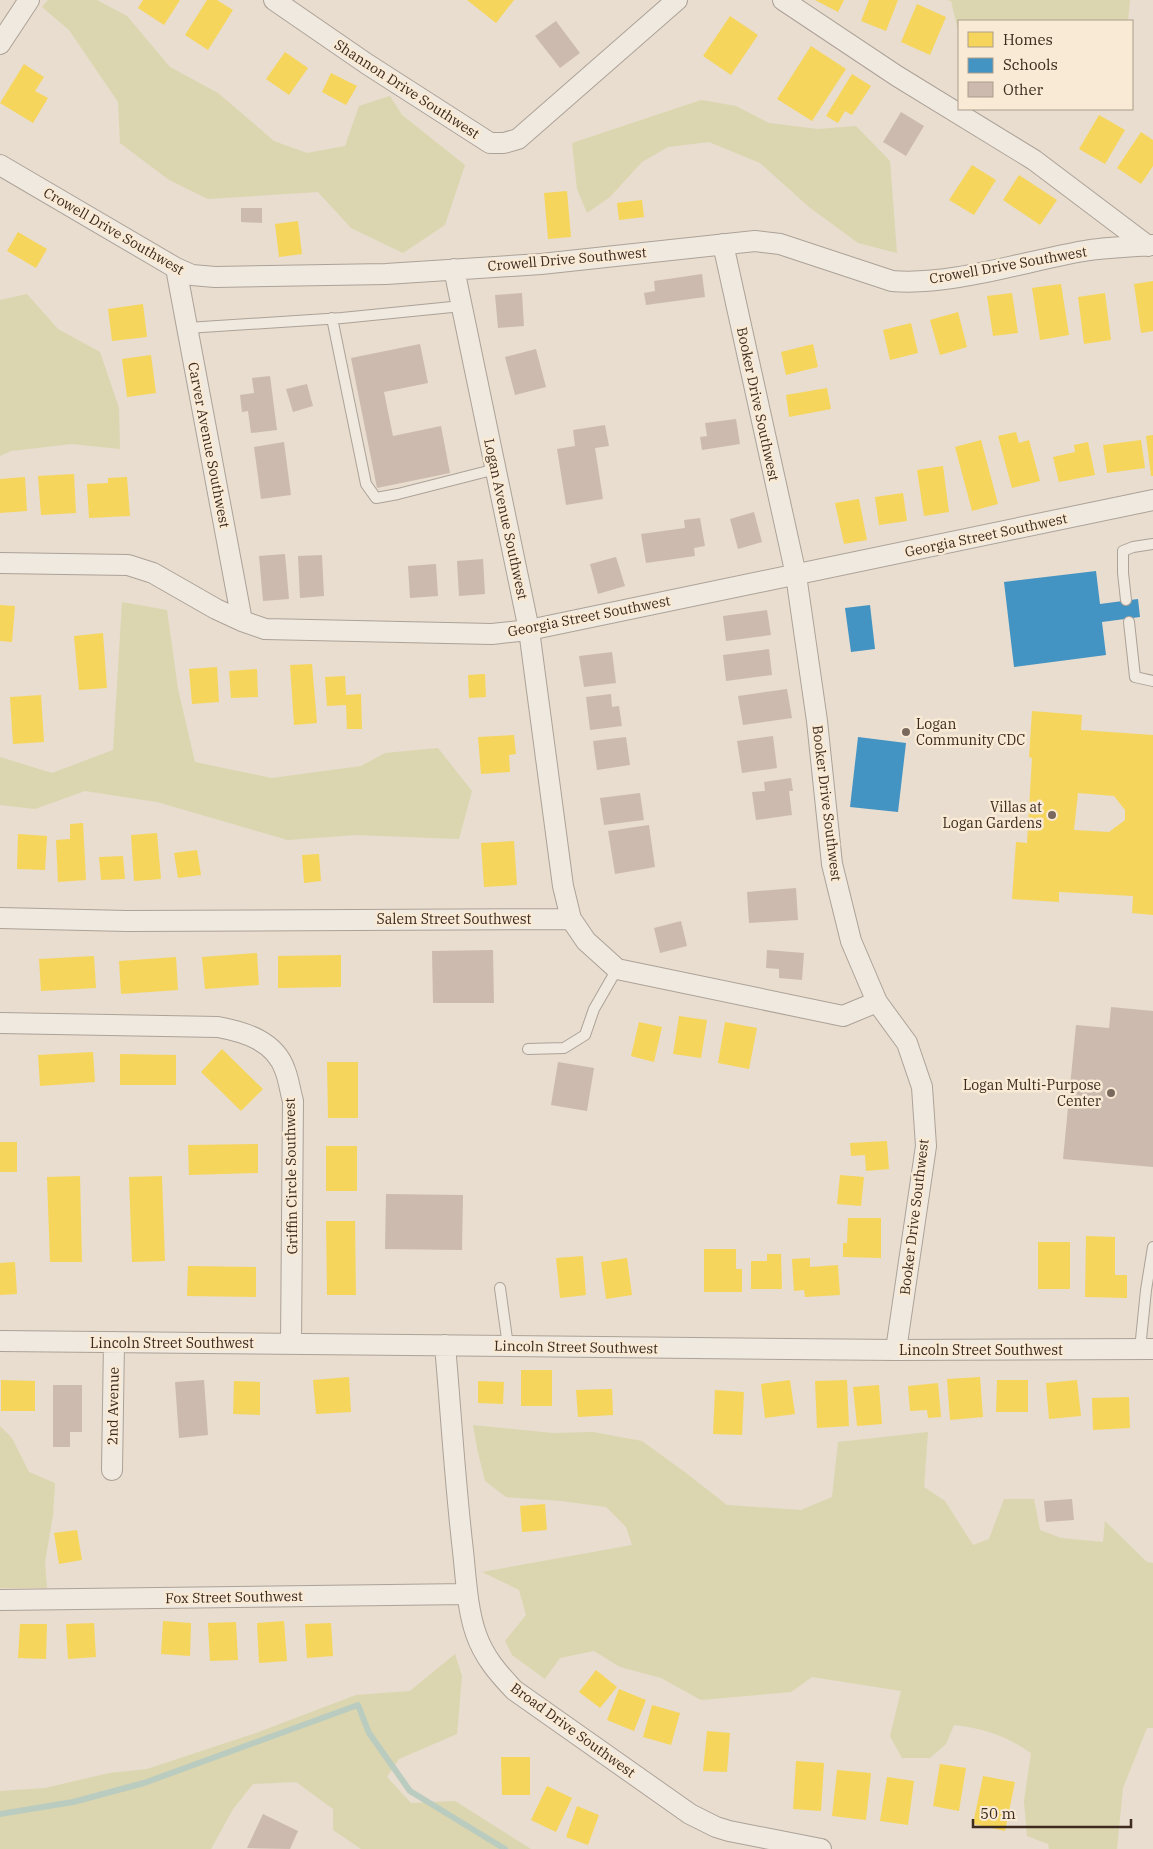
<svg xmlns="http://www.w3.org/2000/svg" width="1153" height="1849" font-family="'IBM Plex Serif',serif">
<style>
.green{fill:#dbd6af}
.homes{fill:#f6d55c;fill-rule:evenodd}
.schools{fill:#4393c3}
.lines{fill:none;stroke-linecap:round;stroke-linejoin:round}
.stream{stroke:#baccbf;stroke-width:6}
.building{fill:#ccbaaf}
.service-casing{stroke:#ada297;stroke-width:12}
.minor-casing{stroke:#ada297;stroke-width:22}
.service{stroke:#efe9e0;stroke-width:10}
.minor{stroke:#efe9e0;stroke-width:20}
.poi-dot{fill:#79685c;stroke:#f8ead4;stroke-width:2}
.labels{text-anchor:middle;stroke-width:5;stroke-linejoin:round;paint-order:stroke}
.street-label{font-size:14px;fill:#3d291e;stroke:#f8ead4}
.poi-label{font-size:14px;fill:#3d291e;stroke:#f8ead4;text-anchor:end}
</style>
<rect width="100%" height="100%" fill="#e8ddce"/>
<!-- green -->
<path class="green" d="M48 0H97L127 16 170 67 218 93 274 141 307 153 345 146 359 106 390 96 402 115 465 165 445 225 403 253 351 228 318 192 208 199 169 180 120 143 118 102 69 30 42 7Z
M946 0H1130L1128 21H959V34L951 1Z
M701 100 736 106 769 123 818 129 856 126 890 161 897 253 858 243 809 207 760 163 709 142 668 147 642 162 610 197 587 213 577 189 572 143Z
M27 294 58 329 100 352 119 408 120 449 72 444 11 451 0 456V300Z
M122 602 167 610 178 689 195 762 272 778 361 766 385 753 438 748 472 791 459 839 356 835 288 840 157 802 85 791 35 809 0 805V757L52 773 113 750Z
M473 1425 553 1433 593 1432 642 1441 686 1473 727 1505 801 1510 832 1497 838 1442 928 1432 924 1487 945 1501 973 1545 989 1539 1004 1499H1034L1040 1530 1061 1538 1103 1542 1105 1521 1147 1562 1153 1563V1728H1147L1123 1788 1117 1849H1049L1048 1844 1027 1836 1024 1801 1031 1753C1004 1735 986 1729 954 1725L946 1744 930 1758H902L890 1736 901 1691 812 1677 791 1692 701 1700 661 1678 620 1667 594 1651 560 1658 545 1679 512 1655 505 1641 526 1615 519 1590 482 1572 632 1545 626 1527 606 1507 561 1501 506 1497 485 1481 477 1448Z
M0 1426 12 1438 29 1472 55 1483 53 1515 45 1562 47 1588H0Z
M455 1654 462 1676 457 1734 399 1759 387 1777 411 1803 455 1801 531 1849H361L333 1830V1809L296 1782 253 1784 233 1809 211 1849H0V1791L45 1788 109 1773 147 1769 256 1733 356 1695 410 1691Z"/>
<!-- homes -->
<path class="homes" d="M143 0H180L164 25 138 8Z
M207 0H217L233 10 208 50 185 35Z
M467 0H514L496 23Z
M815 0H844L838 12Z
M869 0H898L886 31 861 21Z
M917 4 946 17 930 55 901 42Z
M730 16 758 35 731 75 703 56Z
M811 46 846 69 812 121 777 99Z
M285 52 308 68 289 95 266 79Z
M24 64 44 77 35 91 48 98 33 123 0 103Z
M331 73 357 86 346 105 322 92Z
M852 74 871 86 852 115 845 111 838 123 826 116Z
M1099 115 1125 130 1105 164 1079 149Z
M1141 132 1153 140V166L1141 184 1117 168Z
M972 165 996 180 974 215 949 200Z
M1019 175 1057 200 1040 225 1003 200Z
M567 191 571 237 548 239 544 193Z
M642 200 644 217 619 220 617 203Z
M298 221 302 254 279 257 275 224Z
M18 232 47 249 36 268 7 251Z
M1153 281V331L1141 333 1134 284Z
M1061 284 1069 335 1040 340 1032 288Z
M1012 293 1018 333 993 336 987 296Z
M1105 293 1111 340 1084 344 1078 297Z
M143 304 147 337 112 341 108 309Z
M958 312 967 347 940 355 930 320Z
M911 323 918 353 890 360 883 330Z
M813 344 818 367 786 375 781 352Z
M151 355 156 393 127 397 122 359Z
M827 388 831 409 789 417 786 395Z
M1016 432 1019 443 1029 440 1040 481 1012 488 998 436Z
M1153 435V476H1151L1146 436Z
M981 440 998 504 972 511 955 447Z
M1141 440 1145 468 1107 473 1103 445Z
M1088 442 1095 475 1059 482 1053 457 1075 452 1074 445Z
M943 466 949 512 924 516 917 470Z
M74 474 76 513 41 515 38 476Z
M25 477 27 511 0 513V479Z
M127 477 130 516 89 518 87 484 108 483V478Z
M903 493 907 521 879 525 875 497Z
M859 499 867 540 844 544 835 503Z
M0 605 15 606 12 642 0 641Z
M103 633 107 688 79 690 74 636Z
M312 664 317 723 294 725 290 665Z
M217 667 219 702 192 704 189 669Z
M257 669 258 697 231 698 229 671Z
M485 674 486 697 469 698 468 675Z
M345 676 346 695 361 694 362 729H347L346 705 327 706 325 677Z
M41 695 44 742 13 744 10 697Z
M1032 711 1082 715 1081 730 1153 735V915L1132 913 1133 896 1059 892V902L1012 899 1016 842 1027 843 1032 758 1029 757ZM1078 793 1114 796 1125 810V820L1109 832 1074 830Z
M514 735 516 754 509 755 510 772 481 774 478 737Z
M83 823 86 880 58 882 56 840 70 839V824Z
M157 833 161 879 134 881 131 835Z
M18 834 47 836 45 870 17 869Z
M514 841 517 885 484 887 481 843Z
M197 850 201 875 178 878 174 853Z
M319 854 321 881 304 883 302 855Z
M123 856 125 879 101 880 99 857Z
M257 953 259 985 205 989 202 957Z
M341 955V987L278 988V956Z
M94 956 96 988 41 991 39 959Z
M176 957 178 990 121 994 119 961Z
M679 1016 707 1020 701 1058 673 1054Z
M639 1022 662 1027 654 1062 631 1056Z
M725 1022 757 1028 749 1069 718 1063Z
M222 1049 263 1089 241 1111 201 1072Z
M93 1052 95 1082 40 1086 38 1055Z
M120 1054 176 1055V1085H120Z
M327 1062H358V1118H328Z
M887 1141 889 1169 866 1171 865 1155 851 1156 850 1143Z
M0 1142H17V1172H0Z
M258 1144V1173L189 1175 188 1145Z
M326 1146H357V1191H326Z
M840 1175 864 1177 861 1206 837 1204Z
M80 1176 82 1262H50L47 1177Z
M162 1176 165 1261 132 1262 129 1177Z
M848 1218H881V1258L843 1257V1243H847Z
M326 1221H355L356 1295H327Z
M1086 1236 1115 1237V1275H1127V1298L1085 1297Z
M1038 1242H1070V1289H1038Z
M704 1249H736V1269H742V1292H704Z
M767 1254H781L782 1289H751V1261H767Z
M583 1256 586 1295 560 1298 556 1258Z
M627 1258 632 1295 606 1299 601 1262Z
M810 1258V1267L838 1265 840 1295 805 1297 804 1290 794 1291 792 1259Z
M15 1262 17 1294 0 1295V1263Z
M188 1266 256 1267V1297L187 1296Z
M521 1370H552V1406H521Z
M349 1377 351 1412 316 1414 313 1380Z
M980 1377 983 1417 950 1420 947 1379Z
M1 1380 35 1381V1411H1Z
M790 1380 795 1414 765 1418 761 1384Z
M847 1380 849 1426 817 1428 815 1381Z
M997 1380H1028V1412H996Z
M1077 1380 1081 1416 1049 1419 1046 1383Z
M234 1381 260 1382V1415L233 1414Z
M478 1381 504 1382 503 1404 478 1403Z
M938 1383 941 1417 928 1418 927 1410 910 1411 908 1386Z
M879 1385 882 1424 857 1426 853 1387Z
M612 1389 613 1415 578 1417 576 1390Z
M715 1390 744 1392 742 1435 713 1434Z
M1129 1397 1130 1428 1093 1430 1092 1398Z
M545 1504 547 1530 522 1532 520 1506Z
M77 1530 82 1560 59 1564 54 1533Z
M163 1621 191 1623 190 1656 161 1654Z
M284 1621 287 1661 259 1663 257 1623Z
M236 1622 238 1660 210 1661 208 1623Z
M94 1623 96 1657 68 1659 66 1624Z
M331 1623 333 1656 307 1658 305 1624Z
M20 1624H47L46 1659 18 1658Z
M596 1670 617 1687 600 1708 579 1692Z
M619 1689 646 1700 634 1731 607 1720Z
M652 1705 680 1713 671 1745 643 1737Z
M707 1731 730 1733 727 1772 703 1771Z
M501 1757H530V1795H502Z
M796 1761 824 1763 821 1811 793 1809Z
M940 1764 966 1768 959 1811 933 1806Z
M837 1770 871 1773 866 1820 832 1816Z
M983 1776 1015 1782 1005 1831 973 1824Z
M887 1777 914 1781 908 1825 880 1821Z
M547 1786 572 1798 556 1832 531 1820Z
M577 1806 599 1815 588 1845 566 1837Z"/>
<!-- schools -->
<path class="schools" d="M1096 571 1100 604 1138 599 1140 617 1102 622 1106 655 1014 667 1004 582Z
M870 605 875 649 851 652 845 608Z
M858 737 906 743 898 812 850 807Z"/>
<g class="lines">
<!-- stream -->
<path class="stream" d="M0 1814 73 1802 144 1783 358 1705 369 1733 410 1791 505 1849"/>
</g>
<!-- building -->
<path class="building" d="M556 21 580 53 560 68 535 36Z
M901 112 924 126 906 156 883 142Z
M241 208H262V223L241 222Z
M702 274 705 297 646 305 644 293 655 291 654 281Z
M522 293 524 326 498 328 495 295Z
M420 344 428 383 384 392 393 436 441 426 450 473 377 488 351 358Z
M536 349 546 387 515 395 505 357Z
M270 376 277 430 251 433 248 411 242 412 240 395 254 393 252 378Z
M307 384 313 406 293 412 286 389Z
M736 419 740 444 702 450 700 437 707 436 705 423Z
M605 425 609 446 595 448 603 499 566 505 557 449 575 446 573 430Z
M284 442 291 495 261 499 254 447Z
M754 512 762 542 738 549 730 519Z
M700 518 705 546 694 548 695 556 646 563 641 534 685 528 684 520Z
M285 554 289 599 263 601 259 556Z
M322 555 324 596 300 598 298 556Z
M616 557 625 586 598 594 590 564Z
M483 559 485 594 459 596 457 561Z
M436 564 438 596 410 598 408 566Z
M767 610 771 635 726 641 723 616Z
M769 649 772 675 726 681 723 655Z
M612 652 616 683 584 687 579 656Z
M787 689 792 718 743 725 738 696Z
M611 694 612 707 619 706 622 726 590 730 586 697Z
M773 736 777 768 742 773 737 741Z
M626 737 630 765 597 770 593 741Z
M791 778 793 791H789L792 815 756 820 752 792 765 791 764 782Z
M640 793 644 820 604 825 600 798Z
M649 825 655 867 615 874 608 831Z
M796 888 798 920 749 923 747 892Z
M681 921 687 946 660 953 654 928Z
M493 950 494 1003H433L432 951Z
M767 950 804 953 802 980 779 978V969L766 968Z
M1111 1007 1153 1011V1167L1063 1159 1076 1025 1109 1028Z
M558 1062 594 1068 587 1111 551 1105Z
M386 1194 463 1195 462 1250 385 1249Z
M204 1380 208 1435 179 1438 175 1382Z
M53 1385H82V1432H70V1447H53Z
M1072 1499 1074 1520 1046 1522 1044 1501Z
M263 1814 298 1831 290 1849 247 1848Z"/>
<g class="lines">
<!-- service casing -->
<g class="service-casing">
<path id="service" d="M332 318 366 484 376 498 398 494 496 469
M187 328 342 318 462 306
M1126 600 1123 573V551L1133 547 1153 544
M1129 622 1135 677 1153 681
M528 1049 564 1048 585 1035 594 1009 617 969
M500 1288 508 1346
M1140 1349 1146 1290 1153 1247"/>
</g>
<!-- minor casing -->
<g class="minor-casing">
<path id="minor" d="M274 0 367 64 490 143H504L518 139 677 0
M783 0 897 76 1034 160 1148 246
M0 44 29 0
M0 165 176 268 192 275 215 277 386 274 541 264 755 241 780 244 892 281C952 286 1025 261 1084 251 1107 247 1130 247 1153 245
M723 244 796 575 817 721 832 864 851 941 877 1002 907 1043 922 1087 926 1146 896 1350
M176 268 242 621
M454 269 529 630 563 886 571 919
M0 563 128 565 153 573 216 609 242 621 265 629 492 634 529 630 1153 500
M0 918 127 921 571 919 586 941 617 969 843 1016 877 1002
M0 1023 218 1027C245 1032 275 1041 285 1070 289 1080 290 1091 293 1101L291 1344
M0 1341 896 1350 1153 1349
M445 1345C451 1414 455 1482 463 1551 466 1578 467 1608 476 1634 484 1657 498 1673 514 1690L690 1814 716 1827 729 1831 821 1849
M112 1470 114 1342
M0 1600 467 1594"/>
</g>
<!-- service -->
<use href="#service" class="service"/>
<!-- minor -->
<use href="#minor" class="minor"/>
</g>
<!-- markers -->
<g class="poi-dot">
<circle cx="906" cy="732" r="5"/>
<circle cx="1052" cy="815" r="5"/>
<circle cx="1111" cy="1093" r="5"/>
</g>
<g class="labels">
<!-- street labels -->
<g class="street-label">
<text transform="translate(407 89) rotate(33)" y="5">Shannon Drive Southwest</text>
<text transform="translate(114 231) rotate(30)" y="5">Crowell Drive Southwest</text>
<text transform="translate(567 259) rotate(-5)" y="5">Crowell Drive Southwest</text>
<text transform="translate(1008 265) rotate(-10)" y="5">Crowell Drive Southwest</text>
<text transform="translate(758 404) rotate(78)" y="5">Booker Drive Southwest</text>
<text transform="translate(209 445) rotate(79)" y="5">Carver Avenue Southwest</text>
<text transform="translate(506 519) rotate(78)" y="5">Logan Avenue Southwest</text>
<text transform="translate(986 535) rotate(-12)" y="5">Georgia Street Southwest</text>
<text transform="translate(589 616) rotate(-11)" y="5">Georgia Street Southwest</text>
<text transform="translate(827 803) rotate(83)" y="5">Booker Drive Southwest</text>
<text x="454" y="924">Salem Street Southwest</text>
<text transform="translate(291 1176) rotate(-91)" y="5">Griffin Circle Southwest</text>
<text transform="translate(914 1217) rotate(-83)" y="5">Booker Drive Southwest</text>
<text x="172" y="1348">Lincoln Street Southwest</text>
<text transform="translate(576 1347) rotate(1)" y="5">Lincoln Street Southwest</text>
<text x="981" y="1355">Lincoln Street Southwest</text>
<text transform="translate(113 1406) rotate(-89)" y="5">2nd Avenue</text>
<text transform="translate(234 1597) rotate(-1)" y="5">Fox Street Southwest</text>
<text transform="translate(573 1730) rotate(36)" y="5">Broad Drive Southwest</text>
</g>
<!-- poi labels -->
<g class="poi-label">
<text x="916" y="729" text-anchor="start">Logan<tspan x="916" dy="16">Community CDC</tspan></text>
<text x="1042" y="812">Villas at<tspan x="1042" dy="16">Logan Gardens</tspan></text>
<text x="1101" y="1090">Logan Multi-Purpose<tspan x="1101" dy="16">Center</tspan></text>
</g>
</g>
<!-- legend -->
<rect x="958" y="20" width="175" height="90" fill="#f8ead4" stroke="#ad9d8b"/>
<rect x="968" y="32" width="25" height="15" fill="#f6d55c" stroke="#ad9d8b"/>
<text x="1003" y="45" font-size="15" fill="#3d291e">Homes</text>
<rect x="968" y="58" width="25" height="15" fill="#4393c3" stroke="#ad9d8b"/>
<text x="1003" y="70" font-size="15" fill="#3d291e">Schools</text>
<rect x="968" y="82" width="25" height="15" fill="#ccbaaf" stroke="#ad9d8b"/>
<text x="1003" y="95" font-size="15" fill="#3d291e">Other</text>
<!-- scale -->
<path d="M973 1819v8h158v-8" fill="none" stroke="#3d291e" stroke-width="2.5"/>
<text x="980" y="1819" font-size="15" fill="#3d291e" stroke="#f8ead4" stroke-width="4" paint-order="stroke">50 m</text>
</svg>
